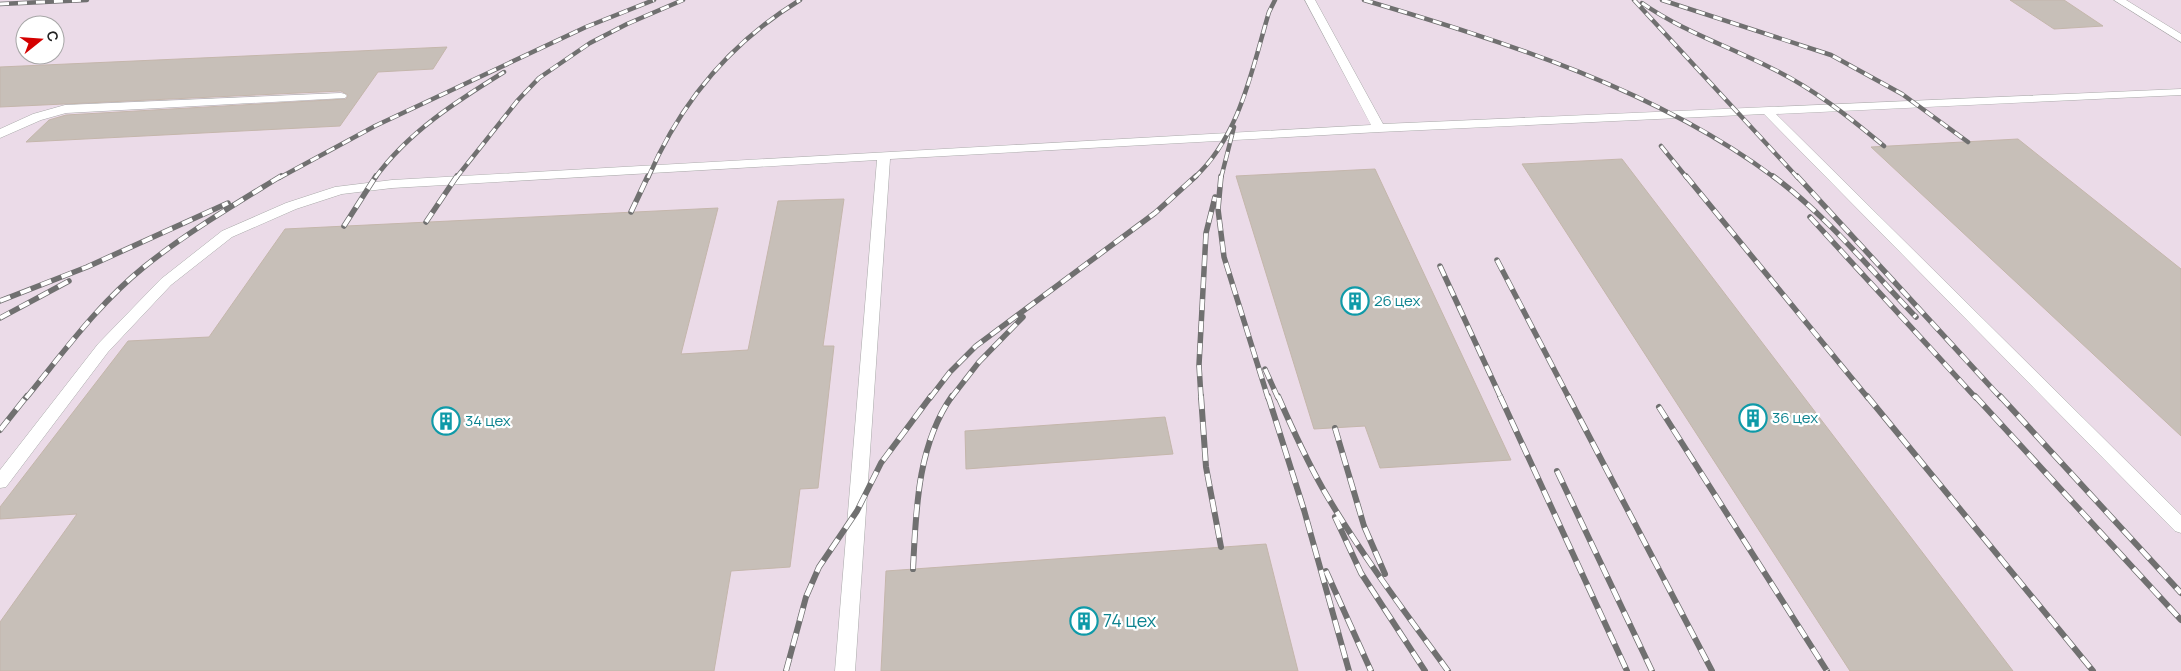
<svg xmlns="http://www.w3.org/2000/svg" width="2181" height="671" font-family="Manrope,sans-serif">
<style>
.industrial{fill:#ebdbe8;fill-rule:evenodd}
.building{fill:#c7bfb8;stroke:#c4b6ab}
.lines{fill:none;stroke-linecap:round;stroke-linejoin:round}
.lane-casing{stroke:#a9a9a9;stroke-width:1}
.lane{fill:#fff;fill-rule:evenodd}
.rail-far2-casing{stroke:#707070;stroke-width:4.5}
.rail-far1-casing{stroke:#707070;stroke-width:5.5}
.rail-casing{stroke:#707070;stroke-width:6}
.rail-far2{stroke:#fff;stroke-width:3;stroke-dasharray:9;stroke-linecap:butt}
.rail-far1{stroke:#fff;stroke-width:4;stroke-dasharray:11;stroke-linecap:butt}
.rail{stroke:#fff;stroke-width:4.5;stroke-dasharray:13;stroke-linecap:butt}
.labels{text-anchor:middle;stroke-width:4.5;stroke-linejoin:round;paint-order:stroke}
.culture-label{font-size:15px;fill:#0d838f;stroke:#fff;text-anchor:start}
.near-culture-label{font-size:18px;fill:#0d838f;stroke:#fff;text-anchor:start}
</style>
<rect width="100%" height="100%" fill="#f2efe9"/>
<!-- industrial -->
<path class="industrial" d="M0 0H2181V671H0ZM25 25H55V55H25Z"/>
<!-- building -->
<path class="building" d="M2010 0H2064L2103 26 2054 29Z
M447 47 433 69 378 72 340 126 26 142 49 120 66 115 346 99 348 95 341 91 0 107V67Z
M2018 139 2181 269V436L1871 147Z
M1622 159 2013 671H1850L1522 164Z
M1375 169 1511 460 1380 468 1365 426 1314 429 1236 176Z
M844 199 823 346H834L818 488 800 489 790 567 731 571 714 671H0V622L77 514 0 519V507L128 341 209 337 285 229 718 208 681 354 748 350 778 201Z
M1165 417 1173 454 966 469 965 431Z
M1266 544 1298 671H881L886 571Z"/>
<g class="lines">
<!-- lane casing -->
<g class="lane-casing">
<path id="lane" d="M1305 0H1315L1383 124 2181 89V95L1776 114 2181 515V533L2175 531 1764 114 1379 132 890 159 855 671H835L877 160 392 188 342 194 296 209 232 237 171 285 108 352 6 487 0 488V470L98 344 161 279 222 231 286 203 335 187 392 180 1371 125Z
M2114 0H2126L2181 34V42Z
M341 93 345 94 347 96 345 98 66 113 41 120 0 138V129L33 114 65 105Z"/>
</g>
<!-- lane -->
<use href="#lane" class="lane"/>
<!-- rail-far2 casing -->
<g class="rail-far2-casing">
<path id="rail-far2" d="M1364 0C1505 42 1656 89 1775 178
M1634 0 1798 178
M1662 0 1831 55 1902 94 1968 142
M1642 3C1682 31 1728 46 1771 68 1813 88 1849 117 1884 146
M0 4 87 0
M1661 146 1687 178
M279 178 375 126 586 27 654 0
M375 178C408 132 457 101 504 72
M456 178 518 100 539 78 590 43 627 24 683 0
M648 178C680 103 731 42 800 0
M1194 178C1240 136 1252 69 1269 12L1275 0
M1221 178 1234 127"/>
</g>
<!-- rail-far1 casing -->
<g class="rail-far1-casing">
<path id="rail-far1" d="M1221 176 1218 209 1224 257 1268 398
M1686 176 1868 398
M1773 176C1827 216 1870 269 1916 317
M1797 176 2001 398
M631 212 648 176
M1810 217 1976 398
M426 222 457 176
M344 226 376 176
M1497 260 1569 398
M1440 266 1501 398
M0 301 87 267 228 203
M0 318 69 281
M1265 369 1278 398
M26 398C63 353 98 304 144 267 186 233 234 205 281 176
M930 398 950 372 976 346 1155 213 1196 176
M951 398 979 362 1023 317
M1201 398 1199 365 1206 233 1215 197"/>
</g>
<!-- rail casing -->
<g class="rail-casing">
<path id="rail" d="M1201 396 1206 467 1221 547
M1268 396 1304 510 1349 671
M1278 396C1292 428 1306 459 1323 489 1360 553 1405 612 1448 671
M1500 396 1627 671
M1568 396 1712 671
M1867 396 2093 671
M1975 396 2181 620
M2000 396 2181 593
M1659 407 1827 671
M1335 428 1364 526 1385 574
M0 430 27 396
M1557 471 1652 671
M1335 517 1361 573 1425 671
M913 569C916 511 917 446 952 396
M1326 571 1371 671
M786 671 806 597 819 567 857 511 881 463 931 396"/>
</g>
<!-- rail-far2 -->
<use href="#rail-far2" class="rail-far2"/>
<!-- rail-far1 -->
<use href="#rail-far1" class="rail-far1"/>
<!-- rail -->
<use href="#rail" class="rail"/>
</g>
<!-- icons -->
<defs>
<g id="building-ring" transform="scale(1.4375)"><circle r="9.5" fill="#fff" stroke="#0f9aa8" stroke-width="1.5"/><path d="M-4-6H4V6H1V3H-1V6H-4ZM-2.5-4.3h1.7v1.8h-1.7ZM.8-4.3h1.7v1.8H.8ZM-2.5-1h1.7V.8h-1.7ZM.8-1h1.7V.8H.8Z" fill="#0f9aa8"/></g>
</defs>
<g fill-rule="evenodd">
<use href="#building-ring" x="1355" y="301"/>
<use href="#building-ring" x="1753" y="418"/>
<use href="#building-ring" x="446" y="421"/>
<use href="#building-ring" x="1084" y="621"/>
</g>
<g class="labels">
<!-- culture labels -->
<g class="culture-label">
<text x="1374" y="306">26 цех</text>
<text x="1772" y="423">36 цех</text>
<text x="465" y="426">34 цех</text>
</g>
<!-- near-culture labels -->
<g class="near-culture-label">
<text x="1103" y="627">74 цех</text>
</g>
</g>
<!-- north arrow -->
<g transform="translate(40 40) rotate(73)"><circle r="24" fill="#ffffff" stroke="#a7a7a7"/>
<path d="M0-4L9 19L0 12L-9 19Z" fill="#d40000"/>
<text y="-8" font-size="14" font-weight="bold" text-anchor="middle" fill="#222222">С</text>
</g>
</svg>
